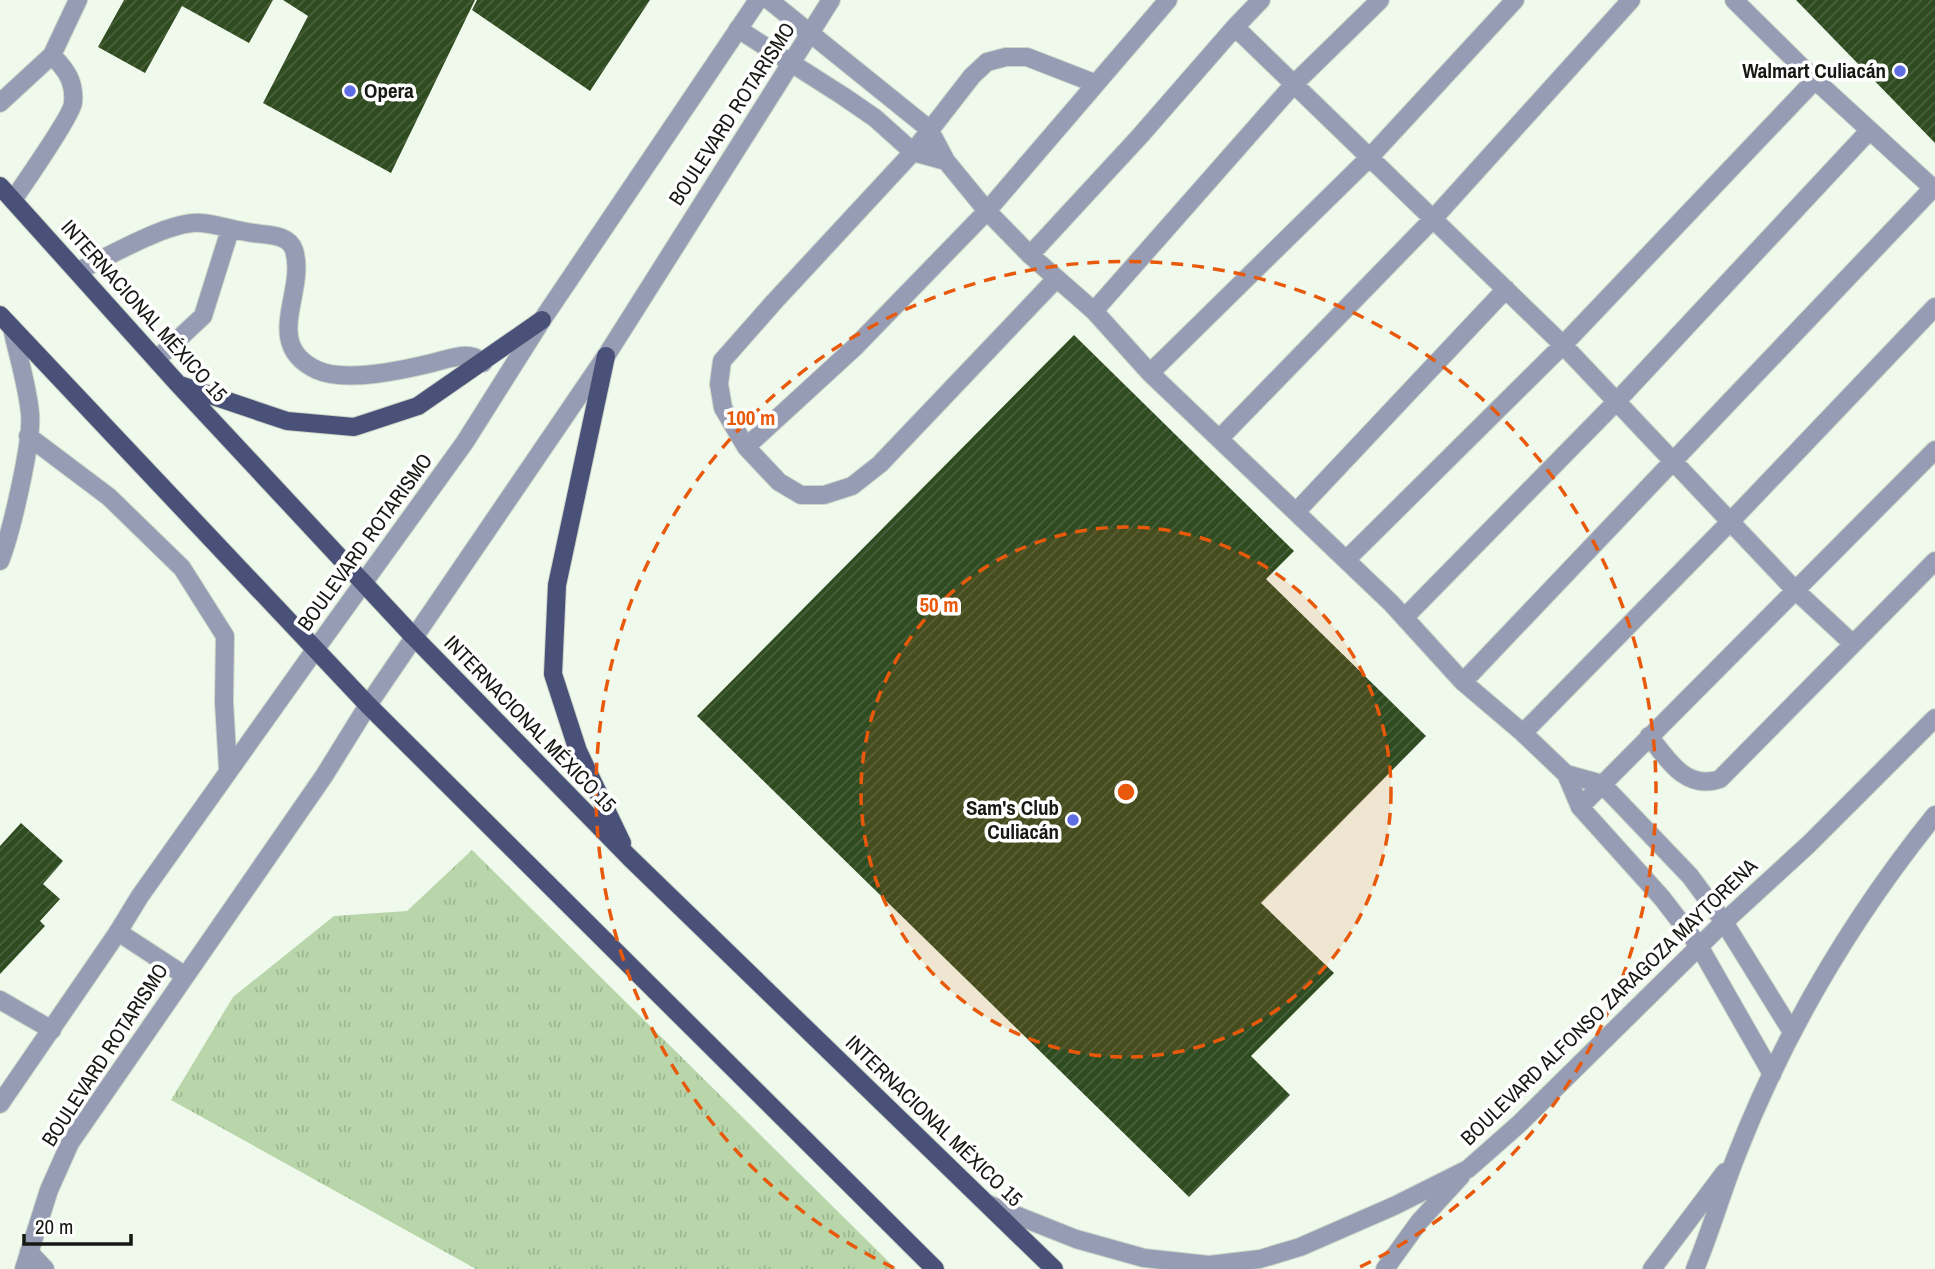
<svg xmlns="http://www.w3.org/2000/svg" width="1935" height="1269" font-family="'Archivo Narrow',sans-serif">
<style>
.grass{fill:url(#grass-tufts)}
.building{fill:url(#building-hatch)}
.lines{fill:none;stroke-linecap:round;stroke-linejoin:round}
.service-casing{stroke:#cdd6c9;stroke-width:20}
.minor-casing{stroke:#cdd6c9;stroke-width:20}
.tertiary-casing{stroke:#cdd6c9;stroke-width:20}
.primary-casing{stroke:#cdd6c9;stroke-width:20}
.service{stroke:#969cb3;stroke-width:18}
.minor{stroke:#969cb3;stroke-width:18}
.tertiary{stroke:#969cb3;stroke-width:18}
.primary{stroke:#495179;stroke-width:18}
.ring{fill:none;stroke:#e8590c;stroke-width:3.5;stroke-dasharray:12 9}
.poi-dot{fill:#5f6de5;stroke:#fff;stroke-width:2.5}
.labels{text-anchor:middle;stroke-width:7;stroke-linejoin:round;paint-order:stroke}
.poi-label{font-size:21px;font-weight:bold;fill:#151813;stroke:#fff;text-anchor:end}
.street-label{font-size:21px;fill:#151813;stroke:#fff}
.centre{fill:#e8590c;stroke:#fff;stroke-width:3.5}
.ring-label{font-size:21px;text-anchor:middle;font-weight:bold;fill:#e8590c;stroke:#fff;stroke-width:7;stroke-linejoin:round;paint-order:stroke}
</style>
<defs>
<pattern id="grass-tufts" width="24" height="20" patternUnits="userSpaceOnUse" patternTransform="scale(1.75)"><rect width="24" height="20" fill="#b8d6aa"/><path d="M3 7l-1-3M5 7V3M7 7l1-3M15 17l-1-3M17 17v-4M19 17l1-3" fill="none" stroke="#9db791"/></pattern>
<pattern id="building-hatch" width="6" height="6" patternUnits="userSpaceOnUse" patternTransform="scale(1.75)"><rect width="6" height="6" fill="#2f4b20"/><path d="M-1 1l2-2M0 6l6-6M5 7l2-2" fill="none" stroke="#4b613e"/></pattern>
</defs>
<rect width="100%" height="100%" fill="#f0faec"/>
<!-- grass -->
<path class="grass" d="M472 850 896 1269H476L171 1100 233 997 334 916 407 911Z"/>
<!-- building -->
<path class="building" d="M124 0H273L249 43 182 6 145 73 98 47Z
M283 0H475L391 173 263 103 308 16Z
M477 0H650L590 91 472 10Z
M1796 0H1935V143Z
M1074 335 1294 551 1266 579 1426 736 1261 903 1334 973 1251 1056 1290 1095 1189 1197 697 716Z
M21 823 63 861 43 884 60 899 40 921 45 926 0 974V846Z"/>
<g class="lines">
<!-- service casing -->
<g class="service-casing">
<path id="service" d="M769 0 929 129 946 161 987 211 1030 255 1094 311 1150 373 1391 603 1463 682 1523 733 1566 774 1580 807 1662 898 1699 946 1772 1074
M1261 0 1235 27 1563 345 1795 590 1852 643
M1734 0 1815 80 1935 190
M738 29 843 96 875 118 913 152 946 161
M0 103 52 55 78 0
M13 200C24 184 72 115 73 103 75 81 66 70 52 55
M1030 255 1140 136 1235 27
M78 271C108 257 170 220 201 223 218 224 235 231 253 233 267 235 289 234 294 250 307 292 261 344 317 370 346 383 403 370 432 363 444 360 462 353 474 357 477 358 480 361 483 363
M1056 279 880 464 852 486 824 495H801L779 482 746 447 723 408 719 384 722 361 774 302 913 152 972 76 987 62 1006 57H1027L1094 83
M1094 311 1294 84 1380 0
M157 359 203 316 230 230
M1150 373 1370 157 1515 0
M28 436 109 497 182 568 225 636 224 702 228 770
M1219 439 1433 219 1631 0
M746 447 855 347 987 211 1168 0
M1296 512 1506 289
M1346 560 1563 345 1815 80
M0 561C11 534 33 440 30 413 27 384 18 356 12 328
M1405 617 1617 401 1869 131
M1463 682 1933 188
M1523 733 1730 522 1935 307
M1649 736C1667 759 1686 791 1720 779L1935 561
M1566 774 1602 784 1690 876 1724 922 1792 1032
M1580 807 1935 450
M118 932 184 975
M0 1000 52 1030
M29 1252 45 1269"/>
</g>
<!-- minor casing -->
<g class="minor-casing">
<path id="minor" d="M0 1104 118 932 140 896 315 650
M24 1269 49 1190 70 1143 324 776 368 705"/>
</g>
<!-- tertiary casing -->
<g class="tertiary-casing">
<path id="tertiary" d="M315 650 465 442 542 320 758 0
M368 705 606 356 831 0
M988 1204 1076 1239 1144 1258 1209 1265 1260 1259 1300 1247 1394 1206 1468 1169 1519 1124 1724 922 1809 844 1935 718
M1385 1269 1419 1222 1461 1176
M1652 1269 1725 1172
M1695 1269C1710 1233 1721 1195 1735 1159 1783 1035 1852 918 1935 815"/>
</g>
<!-- primary casing -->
<g class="primary-casing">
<path id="primary" d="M0 186 178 384 413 636 630 858 1054 1269
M0 315 368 705 935 1269
M606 356 557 585 553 674 578 751 622 843
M180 385 287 421 354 427 418 406 542 320"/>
</g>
<!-- service -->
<use href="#service" class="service"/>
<!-- minor -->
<use href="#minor" class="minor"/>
<!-- tertiary -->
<use href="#tertiary" class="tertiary"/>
<!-- primary -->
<use href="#primary" class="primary"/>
</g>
<!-- distance rings -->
<circle cx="1126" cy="792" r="265" fill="#e8590c" fill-opacity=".12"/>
<g class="ring">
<circle cx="1126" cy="792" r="265"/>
<path d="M894 1268A530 530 0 1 1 1358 1268"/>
</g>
<!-- markers -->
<g class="poi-dot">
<circle cx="1900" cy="71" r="7"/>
<circle cx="350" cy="91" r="7"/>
<circle cx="1073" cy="820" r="7"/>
</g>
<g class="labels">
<!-- poi labels -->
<g class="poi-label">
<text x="1886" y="78">Walmart Culiacán</text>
<text x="364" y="98" text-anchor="start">Opera</text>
<text x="1059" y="815">Sam's Club<tspan x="1059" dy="24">Culiacán</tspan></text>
</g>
<!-- street labels -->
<g class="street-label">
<text transform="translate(732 114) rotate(-57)" y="7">BOULEVARD ROTARISMO</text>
<text transform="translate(144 311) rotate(48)" y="7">INTERNACIONAL MÉXICO 15</text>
<text transform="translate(365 542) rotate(-54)" y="7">BOULEVARD ROTARISMO</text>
<text transform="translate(530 724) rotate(46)" y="7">INTERNACIONAL MÉXICO 15</text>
<text transform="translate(1609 1002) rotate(-44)" y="7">BOULEVARD ALFONSO ZARAGOZA MAYTORENA</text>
<text transform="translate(105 1055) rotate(-57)" y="7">BOULEVARD ROTARISMO</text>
<text transform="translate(934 1121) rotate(44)" y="7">INTERNACIONAL MÉXICO 15</text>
</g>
</g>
<circle cx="1126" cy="792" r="10" class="centre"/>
<g class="ring-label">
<text x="751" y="425">100 m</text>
<text x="939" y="612">50 m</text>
</g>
<!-- scale -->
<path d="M24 1234v10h107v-10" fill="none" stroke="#151813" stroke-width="3.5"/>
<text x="35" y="1234" font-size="21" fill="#151813" stroke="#ffffff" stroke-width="5" paint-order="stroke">20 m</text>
</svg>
